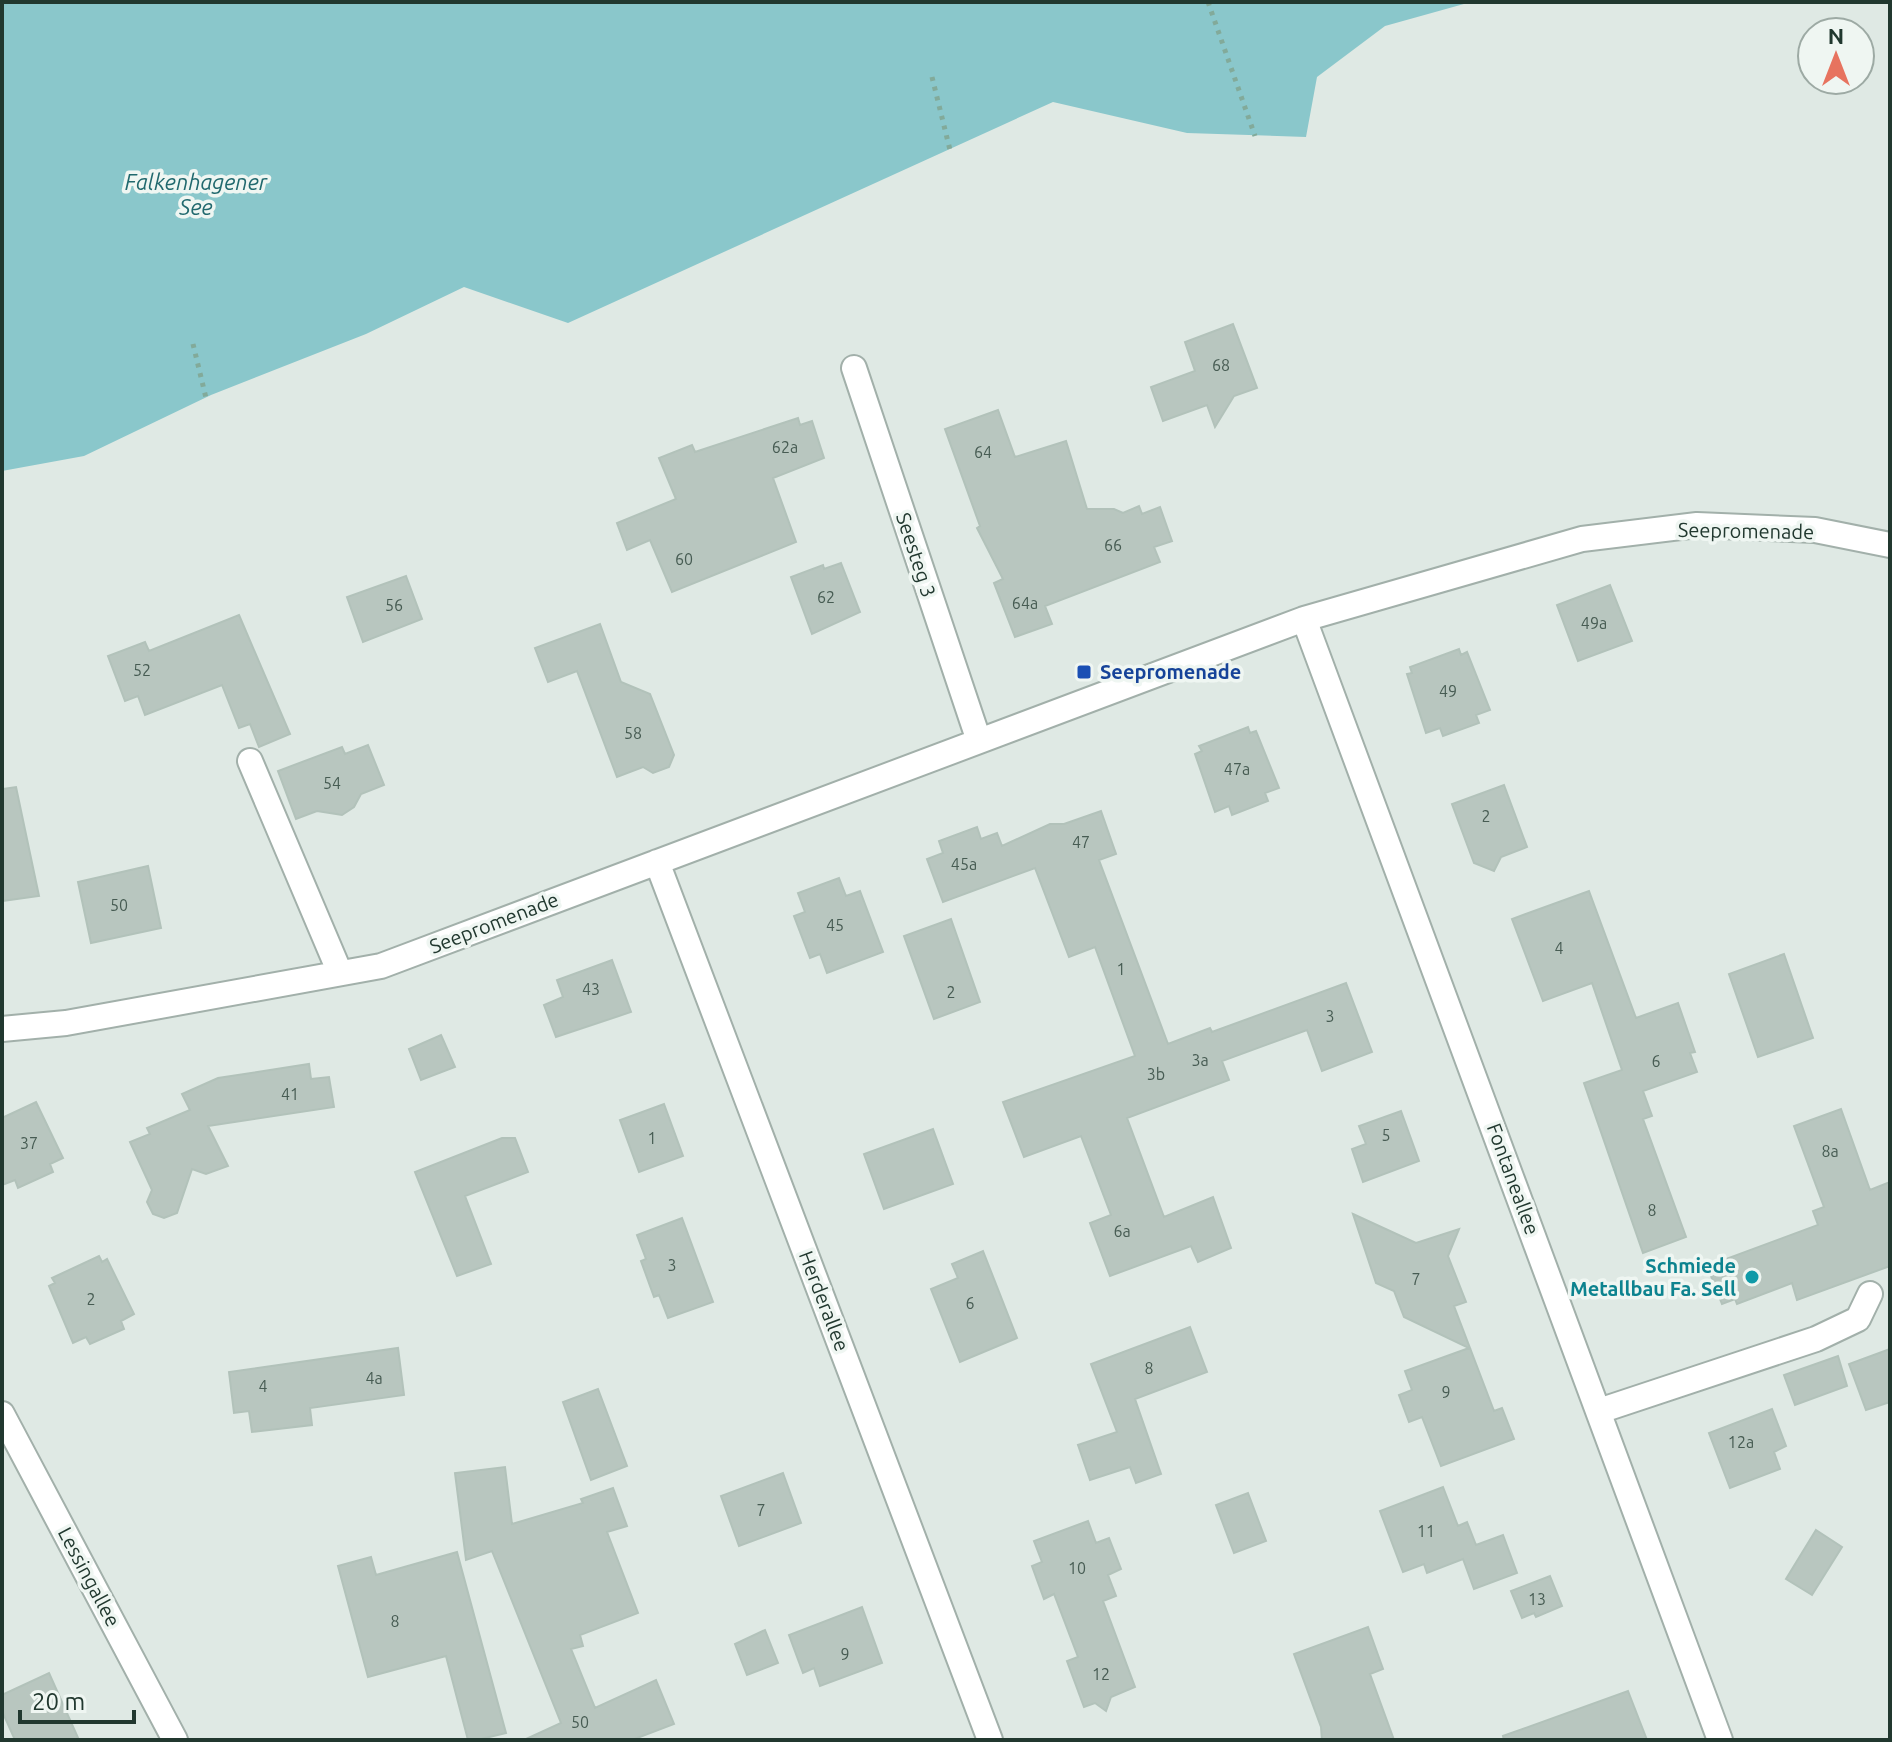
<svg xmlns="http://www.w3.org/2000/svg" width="1892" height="1742" font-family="Ubuntu,sans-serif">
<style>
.water{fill:#8ac7cb}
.building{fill:#b8c6bf;stroke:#b2c2ba;stroke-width:2}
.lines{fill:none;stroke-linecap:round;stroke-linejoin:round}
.minor-casing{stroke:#a2b0aa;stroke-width:28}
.path{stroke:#82aa9a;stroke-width:5;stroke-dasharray:4 6;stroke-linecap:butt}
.minor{stroke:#fff;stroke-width:24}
.transit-dot{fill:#1a4fb4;stroke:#eff6f2;stroke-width:3}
.culture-dot{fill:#0f9aa8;stroke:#eff6f2;stroke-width:3}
.labels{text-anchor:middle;stroke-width:7;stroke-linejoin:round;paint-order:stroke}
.number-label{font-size:16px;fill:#475c53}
.street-label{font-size:20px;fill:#21382f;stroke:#eff6f2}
.transit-label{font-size:20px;font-weight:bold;fill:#164399;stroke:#eff6f2;text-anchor:start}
.culture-label{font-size:20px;font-weight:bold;fill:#0d838f;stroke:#eff6f2;text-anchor:end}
.water-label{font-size:22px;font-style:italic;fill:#21696e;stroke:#eff6f2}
</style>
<rect width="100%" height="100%" fill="#dfe9e4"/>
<!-- water -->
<path class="water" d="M2 2H1471L1385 26 1317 77 1306 137 1187 133 1053 102 568 323 464 287 366 334 211 395 84 456 2 471Z"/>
<!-- building -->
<path class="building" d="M1233 324 1257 388 1234 396 1215 427 1207 405 1163 421 1151 387 1195 371 1185 342Z
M998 410 1015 457 1066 441 1087 509H1114L1123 513 1139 506 1142 514 1160 507 1172 541 1154 547 1160 562 1045 606 1052 624 1015 637 994 583 1003 579 977 528 980 526 945 429Z
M798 418 800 425 812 421 824 458 773 478 796 542 672 592 650 540 627 550 617 523 676 499 659 458 692 445 695 452Z
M841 563 860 612 812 634 791 577 823 565 824 569Z
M406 576 422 619 363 642 347 597Z
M1610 585 1632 641 1578 661 1557 605Z
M239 615 290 734 259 747 250 724 239 728 222 685 145 715 138 696 125 701 108 656 145 642 149 651Z
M600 624 621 682 650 694 674 755 669 767 653 773 643 767 617 777 577 671 548 682 535 648Z
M1459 649 1461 655 1467 652 1490 710 1476 715 1479 723 1443 736 1440 728 1426 733 1407 674 1412 673 1410 667Z
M1248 727 1250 733 1256 731 1279 788 1265 793 1268 801 1232 815 1229 806 1215 812 1195 754 1202 751 1199 746Z
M368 745 384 785 361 794 354 807 342 815 317 811 296 819 278 771 342 747 345 754Z
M1504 785 1527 847 1501 857 1494 871 1474 863 1452 804Z
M16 787 39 896 2 901V789Z
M1101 811 1116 854 1099 860 1168 1044 1210 1028 1212 1032 1346 983 1372 1052 1322 1071 1307 1030 1222 1061 1229 1080 1127 1118 1164 1217 1213 1197 1231 1248 1198 1262 1191 1246 1110 1276 1090 1223 1111 1215 1081 1136 1024 1157 1003 1102 1135 1056 1095 947 1069 957 1035 868 943 902 927 859 943 853 939 841 977 827 981 839 997 833 1002 846 1050 824H1064Z
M148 866 161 928 91 943 78 882Z
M839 878 846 896 860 891 883 952 827 973 820 954 810 958 794 916 805 912 798 893Z
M1589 891 1636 1018 1678 1003 1695 1052 1690 1053 1697 1072 1643 1091 1652 1116 1643 1119 1686 1237 1643 1253 1584 1083 1622 1070 1592 983 1543 1001 1512 919Z
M951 919 980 1002 934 1019 904 936Z
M1784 954 1813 1038 1758 1057 1729 974Z
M612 960 631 1012 556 1037 544 1005 563 997 557 980Z
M441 1035 455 1067 421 1080 409 1049Z
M309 1064 311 1079 329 1077 334 1107 208 1126 228 1166 206 1174 192 1169 177 1213 164 1218 153 1214 147 1202 152 1190 130 1142 150 1134 147 1128 190 1110 182 1094 218 1078Z
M36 1102 63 1158 50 1164 53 1172 18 1188 15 1180 2 1185V1118Z
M664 1104 683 1156 639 1172 620 1120Z
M1841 1109 1870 1190 1890 1182V1266L1797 1300 1792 1283 1737 1304 1735 1299 1722 1304 1707 1266 1818 1225 1813 1211 1824 1207 1794 1126Z
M1401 1111 1419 1161 1363 1182 1352 1149 1366 1144 1359 1126Z
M933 1129 953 1184 884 1209 864 1154Z
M502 1138H515L528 1172 465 1196 491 1264 457 1276 415 1172Z
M1353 1214 1416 1243 1459 1229 1448 1256 1466 1302 1454 1306 1494 1411 1502 1408 1514 1439 1441 1466 1422 1417 1409 1422 1399 1395 1412 1390 1405 1371 1469 1348 1404 1317 1394 1291 1376 1283Z
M682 1218 713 1302 668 1318 659 1295 654 1297 641 1261 646 1259 637 1235Z
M983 1251 1017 1338 960 1362 931 1289 958 1278 952 1264Z
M99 1256 102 1262 107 1259 134 1314 121 1321 124 1329 90 1344 86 1337 73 1343 49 1286 55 1283 52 1278Z
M1190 1327 1207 1372 1135 1399 1161 1474 1136 1483 1130 1467 1090 1480 1078 1445 1117 1432 1091 1364Z
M398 1348 404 1395 310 1408 312 1425 252 1432 249 1411 234 1413 229 1372Z
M1890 1349V1402L1866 1410 1849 1364Z
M1838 1356 1847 1386 1795 1405 1784 1375Z
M598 1389 627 1466 591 1480 563 1402Z
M1772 1409 1786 1446 1774 1452 1780 1469 1730 1488 1709 1433Z
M505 1467 512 1524 583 1503 581 1499 613 1488 627 1526 607 1532 638 1613 580 1635 583 1646 571 1649 595 1708 656 1680 674 1724 632 1740H524L561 1723 492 1551 466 1560 455 1473Z
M783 1473 801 1523 739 1546 721 1496Z
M1443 1487 1458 1526 1467 1522 1476 1545 1503 1535 1517 1573 1474 1589 1463 1559 1427 1573 1424 1564 1403 1572 1380 1511Z
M1248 1493 1266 1541 1234 1553 1216 1505Z
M1088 1521 1096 1543 1109 1538 1121 1569 1108 1575 1116 1596 1103 1601 1135 1687 1111 1697 1106 1711 1095 1703 1084 1707 1067 1661 1078 1657 1054 1594 1044 1599 1032 1566 1042 1562 1034 1541Z
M1816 1530 1842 1547 1812 1595 1786 1579Z
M457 1552 506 1733 477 1740H468L446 1656 368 1677 338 1566 371 1557 376 1575Z
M1550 1576 1562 1606 1536 1617 1534 1613 1522 1618 1511 1591Z
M862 1607 882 1663 820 1686 814 1668 803 1673 789 1635Z
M1368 1627 1383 1669 1370 1674 1394 1740H1322L1321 1727 1294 1654Z
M765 1630 778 1663 747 1675 735 1644Z
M49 1673 79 1740H15L2 1711V1695Z
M1628 1691 1647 1740H1504L1503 1736Z"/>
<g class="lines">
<!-- minor casing -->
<g class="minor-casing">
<path id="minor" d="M854 368 979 741
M1304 619 1720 1740
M250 761 340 973
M657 862 990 1740
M2 1029 66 1023 381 966 1304 619 1582 539 1697 525 1815 530 1890 545
M1599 1411 1816 1339 1858 1319 1870 1294
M2 1414 175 1740"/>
</g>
<!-- path -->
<path class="path" d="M1208 2 1255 136
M932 77 950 150
M193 344 206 398"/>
<!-- minor -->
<use href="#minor" class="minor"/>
</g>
<!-- markers -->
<rect class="transit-dot" x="1076" y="664" width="16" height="16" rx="4"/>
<circle class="culture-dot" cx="1752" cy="1277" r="8"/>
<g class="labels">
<!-- number labels -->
<g class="number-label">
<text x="1221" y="371">68</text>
<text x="785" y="453">62a</text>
<text x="983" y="458">64</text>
<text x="1113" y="551">66</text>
<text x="684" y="565">60</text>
<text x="826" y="603">62</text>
<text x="1025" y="609">64a</text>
<text x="394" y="611">56</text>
<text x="1594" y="629">49a</text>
<text x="142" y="676">52</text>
<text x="1448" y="697">49</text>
<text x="633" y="739">58</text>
<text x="1237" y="775">47a</text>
<text x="332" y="789">54</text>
<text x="1486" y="822">2</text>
<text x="1081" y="848">47</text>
<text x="964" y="870">45a</text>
<text x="119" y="911">50</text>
<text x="835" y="931">45</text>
<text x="1559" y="954">4</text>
<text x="1121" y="975">1</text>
<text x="591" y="995">43</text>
<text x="951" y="998">2</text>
<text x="1330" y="1022">3</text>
<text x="1200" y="1066">3a</text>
<text x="1656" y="1067">6</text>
<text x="1156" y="1080">3b</text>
<text x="290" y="1100">41</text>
<text x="1386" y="1141">5</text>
<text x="652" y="1144">1</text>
<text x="29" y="1149">37</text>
<text x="1830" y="1157">8a</text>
<text x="1652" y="1216">8</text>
<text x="1122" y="1237">6a</text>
<text x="672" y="1271">3</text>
<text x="1416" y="1285">7</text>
<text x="91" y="1305">2</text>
<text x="970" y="1309">6</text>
<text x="1149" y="1374">8</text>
<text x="374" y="1384">4a</text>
<text x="263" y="1392">4</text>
<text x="1446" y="1398">9</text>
<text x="1741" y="1448">12a</text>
<text x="761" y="1516">7</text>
<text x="1426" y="1537">11</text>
<text x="1077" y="1574">10</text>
<text x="1537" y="1605">13</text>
<text x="395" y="1627">8</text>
<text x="845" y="1660">9</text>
<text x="1101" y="1680">12</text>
<text x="580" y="1728">50</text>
</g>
<!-- street labels -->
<g class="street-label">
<text transform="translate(1746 531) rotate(1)" y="7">Seepromenade</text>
<text transform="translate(916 555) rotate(72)" y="7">Seesteg 3</text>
<text transform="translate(494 923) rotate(-21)" y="7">Seepromenade</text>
<text transform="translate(1513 1179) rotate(70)" y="7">Fontaneallee</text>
<text transform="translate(824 1301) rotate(69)" y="7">Herderallee</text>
<text transform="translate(89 1577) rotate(62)" y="7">Lessingallee</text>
</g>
<!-- transit labels -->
<g class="transit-label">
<text x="1100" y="679">Seepromenade</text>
</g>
<!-- culture labels -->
<g class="culture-label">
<text x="1736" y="1273">Schmiede<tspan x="1736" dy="23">Metallbau Fa. Sell</tspan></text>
</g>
<!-- water labels -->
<g class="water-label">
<text x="196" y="190">Falkenhagener<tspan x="196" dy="25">See</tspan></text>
</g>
</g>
<!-- border -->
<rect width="1892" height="1742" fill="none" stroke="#21382f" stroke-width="8"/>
<!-- north arrow -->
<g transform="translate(1836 56)"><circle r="38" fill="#eff6f2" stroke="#9daaa4" stroke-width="2"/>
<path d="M0-6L14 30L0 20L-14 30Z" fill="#e7735f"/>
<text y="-12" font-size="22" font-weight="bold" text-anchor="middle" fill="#21382f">N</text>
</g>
<!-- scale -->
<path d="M20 1710v12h114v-12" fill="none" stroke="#21382f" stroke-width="4"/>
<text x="32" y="1710" font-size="24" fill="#21382f" stroke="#eff6f2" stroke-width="6" paint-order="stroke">20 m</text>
</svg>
